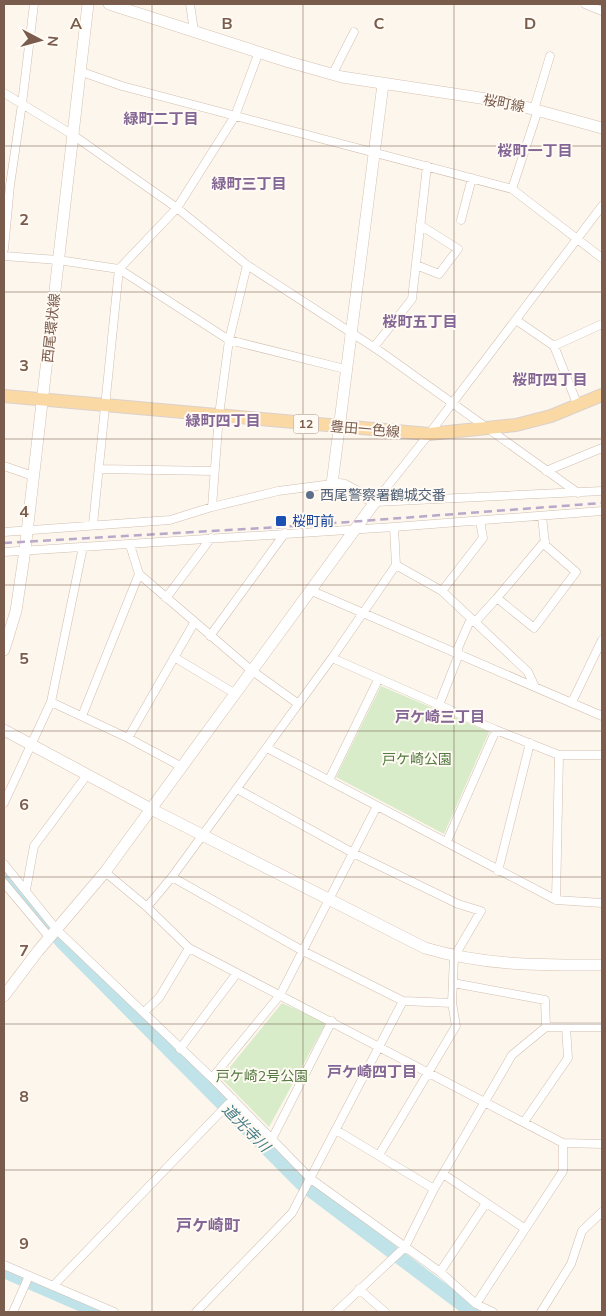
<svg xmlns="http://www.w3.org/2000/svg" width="606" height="1316" font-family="Mulish,'Noto Sans JP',sans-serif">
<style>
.green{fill:#d8ecc9}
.water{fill:#bfe3e8;stroke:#a5d3da}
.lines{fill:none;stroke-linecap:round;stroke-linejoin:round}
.river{stroke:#bfe3e8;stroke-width:14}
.street-casing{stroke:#d1beb0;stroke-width:9}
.secondary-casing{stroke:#d6c0b0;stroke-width:12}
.primary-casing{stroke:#dad1cd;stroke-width:14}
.street{stroke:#fff;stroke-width:8}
.secondary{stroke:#fff;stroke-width:11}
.primary{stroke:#fbd9a5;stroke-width:12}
.rail{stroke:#b9a8c9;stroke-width:2.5;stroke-dasharray:8 5;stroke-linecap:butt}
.grid{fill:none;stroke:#7a5c4d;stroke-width:1;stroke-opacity:0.55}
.service-dot{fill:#5c6f8a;stroke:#fffaf3;stroke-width:2}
.transit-dot{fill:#1a4fb4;stroke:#fffaf3;stroke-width:2}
.labels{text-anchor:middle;stroke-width:4;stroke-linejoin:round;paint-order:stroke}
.shield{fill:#fffaf3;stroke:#a28b7f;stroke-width:1}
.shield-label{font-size:12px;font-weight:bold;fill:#7a5c4d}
.street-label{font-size:14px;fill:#7a5c4d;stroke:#fffaf3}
.service-label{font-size:14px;fill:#4e5e75;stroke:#fffaf3;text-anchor:start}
.transit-label{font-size:14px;fill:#164399;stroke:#fffaf3;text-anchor:start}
.park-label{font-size:14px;fill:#537a41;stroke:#fffaf3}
.neighbourhood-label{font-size:15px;font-weight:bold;fill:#846695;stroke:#fffaf3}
.water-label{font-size:15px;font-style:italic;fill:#437c86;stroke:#fffaf3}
.quarter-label{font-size:16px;font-weight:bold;fill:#846695;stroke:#fffaf3}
.grid-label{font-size:16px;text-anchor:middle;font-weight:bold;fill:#7a5c4d;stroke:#fffaf3;stroke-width:4;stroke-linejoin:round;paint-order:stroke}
</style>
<rect width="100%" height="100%" fill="#fdf6ec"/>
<!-- green -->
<path class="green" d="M381 686 489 732 444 834 336 777Z
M282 1003 326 1023 269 1127 221 1078Z"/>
<!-- water -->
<path class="water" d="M63 1294 108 1312H92L60 1298Z"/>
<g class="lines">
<!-- river -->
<path class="river" d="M4 872 62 942 302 1184 472 1312
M4 1271 98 1312"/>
<!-- street casing -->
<g class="street-casing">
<path id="street" d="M190 4 194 31
M585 4 602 11
M79 71 122 86 512 189 602 258
M332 75 354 32
M4 93 73 135 177 208 247 265 381 352 578 493
M534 109 550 56
M512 189 538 110
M461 220 472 178
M4 249 10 185 22 104 34 4
M4 256 58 260 119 269 229 340 345 369
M416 265 439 274 458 249 420 225
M516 320 554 346 578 406
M554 346 602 324
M374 347 412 299 427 166
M4 466 33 476
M99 469 214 471
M546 471 602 448
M375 502 429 434 602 206
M375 502 602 491
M212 507 219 415 229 340 247 265
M542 516 545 545 576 572 534 628 497 598 545 541
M93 525 119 269 177 208 235 116 259 52
M4 532 170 520 212 507 278 491 332 484
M130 545 139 574 251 670 297 703
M4 552 394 527 602 511
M396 565 442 591 528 672 535 687
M312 591 602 716
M442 591 483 538 480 521
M166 598 211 538
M210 636 285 533
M174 657 234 693
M332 658 496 730 559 755H602
M51 702 128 738 182 767
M572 702 602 640
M439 705 459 654 458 648 469 623 476 621 497 598
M82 716 139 574
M128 738 194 623
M267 748 556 900 602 903
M329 780 378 680
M237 789 353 853 458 904 481 911 454 957 452 1003 456 1026 379 1155
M4 803 51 702 83 547
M447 841 496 730
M4 864 57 930 212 1078 311 1179 440 1272 476 1304 493 1312
M498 871 530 743
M105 872 147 907 189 948 563 1143 602 1144
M172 877 303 951 403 1001 452 1003
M4 883 50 938
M26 890 34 846 87 775
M556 900 559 755
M147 907 172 877 332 658 396 565 394 527
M453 983 545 1000 546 1027
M144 1012 159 998 189 948
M180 1049 237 973
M212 1078 280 995 377 806
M524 1122 568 1058 566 1027
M336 1130 434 1189
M272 1139 332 1021
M443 1174 524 1228
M4 1265 114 1312
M440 1272 486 1203
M53 1286 233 1099
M359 1289 385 1312
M476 1304 563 1171V1143
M13 1312 29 1276
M196 1312 292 1213 403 1001
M336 1312 405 1247 434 1189 512 1055 546 1027H602
M541 1312 571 1264 582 1231 602 1212"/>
</g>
<!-- secondary casing -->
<g class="secondary-casing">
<path id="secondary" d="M109 4 289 62 342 77 507 102 602 128
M4 650 16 611 25 550 88 4
M4 730 151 809 425 948C486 966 540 965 602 965
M4 996 38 951 105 872 375 502 344 485 332 484 383 84"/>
</g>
<!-- primary casing -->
<g class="primary-casing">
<path id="primary" d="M4 396 429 434 516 425 551 416 602 395"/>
</g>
<!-- street -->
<use href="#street" class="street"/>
<!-- secondary -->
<use href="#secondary" class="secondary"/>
<!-- primary -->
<use href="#primary" class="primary"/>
<!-- rail -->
<path class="rail" d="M4 543 281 527 602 503"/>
</g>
<!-- grid -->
<path class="grid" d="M152 4V1312M303 4V1312M454 4V1312M4 146H602M4 292H602M4 439H602M4 585H602M4 731H602M4 877H602M4 1024H602M4 1170H602"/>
<!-- markers -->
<circle class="service-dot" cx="310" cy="495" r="5"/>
<rect class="transit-dot" x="275" y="515" width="12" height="12" rx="2.5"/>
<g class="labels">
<!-- shield labels -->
<rect class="shield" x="293.5" y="414.5" width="25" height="19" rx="4"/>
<g class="shield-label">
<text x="306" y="428">12</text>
</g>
<!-- street labels -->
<g class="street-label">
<text transform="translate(504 103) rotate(11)" y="5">桜町線</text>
<text transform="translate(51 328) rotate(-84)" y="5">西尾環状線</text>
<text transform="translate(365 429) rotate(5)" y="5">豊田一色線</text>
</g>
<!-- service labels -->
<g class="service-label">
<text x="320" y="500">西尾警察署鶴城交番</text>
</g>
<!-- transit labels -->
<g class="transit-label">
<text x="292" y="526">桜町前</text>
</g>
<!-- park labels -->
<g class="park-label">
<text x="417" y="764">戸ケ崎公園</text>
<text x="262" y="1081">戸ケ崎2号公園</text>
</g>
<!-- neighbourhood labels -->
<g class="neighbourhood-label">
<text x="161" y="124">緑町二丁目</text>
<text x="535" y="156">桜町一丁目</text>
<text x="249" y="189">緑町三丁目</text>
<text x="420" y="327">桜町五丁目</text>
<text x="550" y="385">桜町四丁目</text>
<text x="223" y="426">緑町四丁目</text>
<text x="440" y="722">戸ケ崎三丁目</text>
<text x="372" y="1077">戸ケ崎四丁目</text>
</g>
<!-- water labels -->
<g class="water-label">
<text transform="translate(246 1128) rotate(45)" y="5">道光寺川</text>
</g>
<!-- quarter labels -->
<g class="quarter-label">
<text x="208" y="1231">戸ケ崎町</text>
</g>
</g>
<g class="grid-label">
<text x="76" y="29">A</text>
<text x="227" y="29">B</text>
<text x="379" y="29">C</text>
<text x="530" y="29">D</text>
<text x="24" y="225">2</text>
<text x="24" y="371">3</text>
<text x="24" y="517">4</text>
<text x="24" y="664">5</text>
<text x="24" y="810">6</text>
<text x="24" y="956">7</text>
<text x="24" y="1102">8</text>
<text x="24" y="1249">9</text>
</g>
<!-- border -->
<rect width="606" height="1316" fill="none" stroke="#7a5c4d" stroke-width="10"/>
<!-- north arrow -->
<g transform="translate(40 40) rotate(96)" stroke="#fffaf3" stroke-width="4" paint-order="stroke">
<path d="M0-4L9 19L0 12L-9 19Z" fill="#7a5c4d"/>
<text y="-8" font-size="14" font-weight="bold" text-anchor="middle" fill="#7a5c4d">N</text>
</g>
</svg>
